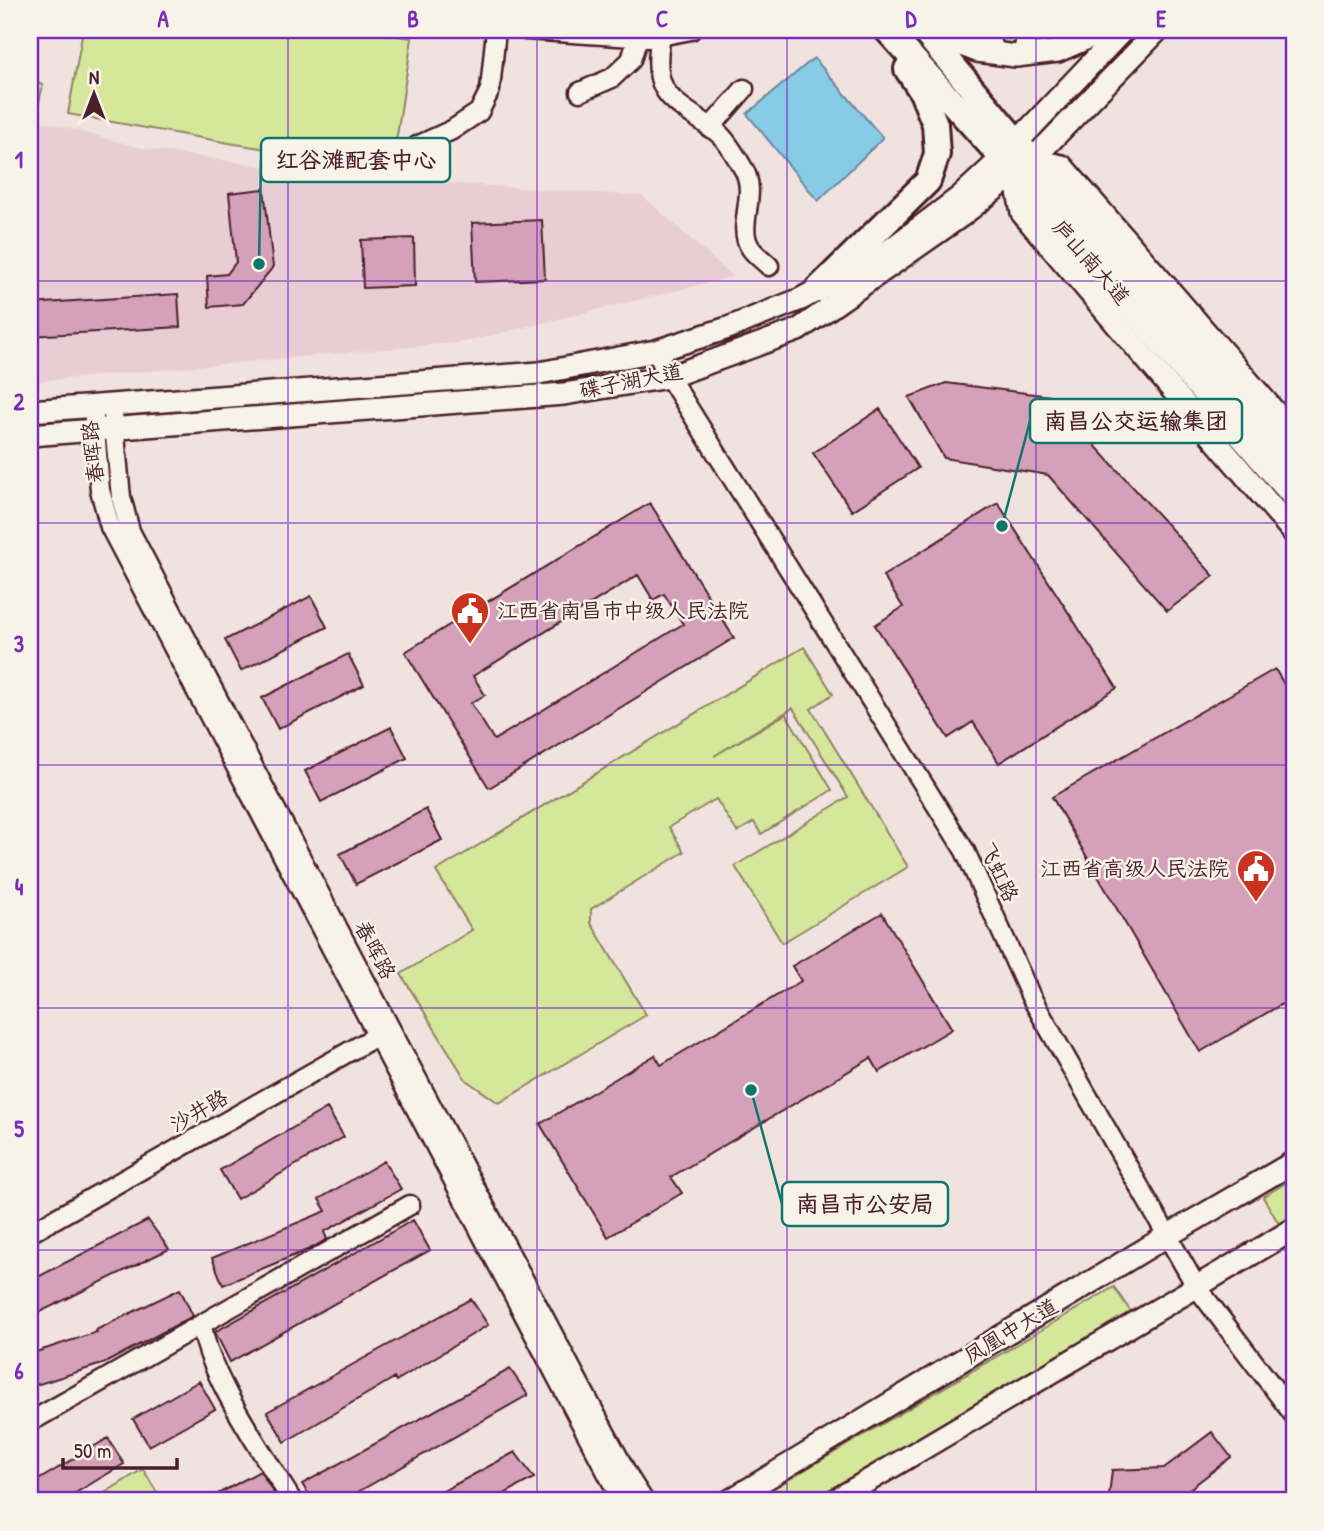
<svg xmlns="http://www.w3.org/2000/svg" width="1324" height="1531" font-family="'Patrick Hand','LXGW WenKai TC',sans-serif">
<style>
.built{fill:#e8ced4}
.green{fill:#d5e79b;stroke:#908363;stroke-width:2}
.water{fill:#86cce7;stroke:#6e879c;stroke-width:2}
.building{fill:#d4a0ba;stroke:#4a1f2b;stroke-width:2;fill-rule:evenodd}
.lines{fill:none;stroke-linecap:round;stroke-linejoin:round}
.minor-casing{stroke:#4a1f2b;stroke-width:23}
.major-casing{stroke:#4a1f2b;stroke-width:26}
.highway-casing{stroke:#4a1f2b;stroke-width:30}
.minor{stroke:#f7f3e8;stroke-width:18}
.major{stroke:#f7f3e8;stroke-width:21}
.highway{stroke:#f7f3e8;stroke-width:24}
.grid{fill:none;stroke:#7b2cbf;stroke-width:2;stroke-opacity:0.55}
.labels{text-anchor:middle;stroke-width:5;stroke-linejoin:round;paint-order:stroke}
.street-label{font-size:21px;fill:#4a1f2b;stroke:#f7f3e8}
.poi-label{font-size:21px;fill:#4a1f2b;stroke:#f7f3e8;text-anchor:start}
.leader{fill:none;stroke:#0f766e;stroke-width:2.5}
.callout-dot{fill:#0f766e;stroke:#f7f3e8;stroke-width:2.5}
.callout{fill:#f7f3e8;stroke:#0f766e;stroke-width:2.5}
.callout-label{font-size:23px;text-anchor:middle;font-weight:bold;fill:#4a1f2b}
.neatline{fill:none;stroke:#7b2cbf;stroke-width:2.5}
.grid-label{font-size:23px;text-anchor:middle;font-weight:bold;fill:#7b2cbf}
</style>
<rect width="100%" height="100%" fill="#f0e2df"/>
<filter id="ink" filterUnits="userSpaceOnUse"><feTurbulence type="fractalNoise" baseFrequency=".0143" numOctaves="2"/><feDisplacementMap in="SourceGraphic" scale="14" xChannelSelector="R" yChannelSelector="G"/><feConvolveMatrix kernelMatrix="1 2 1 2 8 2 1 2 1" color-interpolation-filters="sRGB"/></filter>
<g filter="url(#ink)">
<!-- built -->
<path class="built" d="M30 118 142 148 370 182 418 181 643 196 733 277 464 342 30 382Z"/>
<!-- green -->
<path class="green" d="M83 30H354L412 38 392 168 235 144 68 114Z
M993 30H1060L1006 46Z
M30 81 43 85 35 119 30 118Z
M804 647 833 694 811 709 908 867 782 943 735 866 848 797 793 708 714 756 786 714 832 790 761 834 754 822 737 832 716 799 669 827 684 852 591 909V923L646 1015 499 1103 466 1080 401 974 472 930 436 871Z
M1294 1178V1219L1281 1227 1263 1197Z
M1114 1287 1131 1312 816 1501H752Z
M143 1469 162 1501H92Z"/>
<!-- water -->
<path class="water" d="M814 58 883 138 818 201 747 114Z"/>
<!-- building -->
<path class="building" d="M264 189 273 267 243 304 209 307 207 276 227 274 236 262 229 193Z
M542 220 545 279 475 282 472 223Z
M414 238 415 286 363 288 361 240Z
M178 294 180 327 30 336V304Z
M946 383 1050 396 1214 576 1167 611 1048 475 944 458 909 397Z
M880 409 918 468 852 511 813 453Z
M650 503 734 638 489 788 405 652ZM638 575 653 600 664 594 683 624 494 740 471 703 485 695 473 676Z
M998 503 1117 688 999 763 973 722 948 738 875 625 903 607 883 576Z
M311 596 327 627 241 671 225 640Z
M348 654 364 685 278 729 262 698Z
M1275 669 1294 701V997L1200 1052 1052 797Z
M391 727 407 758 321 802 305 771Z
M426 809 442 840 356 884 340 854Z
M882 913 952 1029 879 1072 871 1058 671 1177 682 1193 608 1237 540 1124 655 1055 661 1065 801 981 792 966Z
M327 1108 344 1137 237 1199 220 1170Z
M384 1161 401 1189 324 1232 327 1239 312 1248 223 1285 212 1258 326 1211 319 1199Z
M148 1220 169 1249 40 1312 30 1287V1281Z
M413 1220 430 1250 230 1362 215 1332Z
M180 1289 193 1316 105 1363 30 1387V1354L97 1332 96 1330Z
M471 1299 488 1325 396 1381 394 1378 285 1442 267 1412Z
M510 1369 528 1395 342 1501H313L302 1484Z
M199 1381 215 1409 149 1446 133 1419Z
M1212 1432 1231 1457 1178 1498 1109 1496 1112 1470 1164 1468Z
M108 1438 124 1464 62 1501H30V1485Z
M515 1452 534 1478 491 1501H425Z
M260 1471 279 1501H205Z"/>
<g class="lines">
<!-- minor casing -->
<g class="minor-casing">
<path id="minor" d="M526 30 649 38 691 30
M661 36C649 99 676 100 718 133 728 141 736 157 743 168 759 194 736 225 750 247 754 254 763 260 769 266
M1024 47 1028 30
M580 92 612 78 631 60 638 37
M710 128 744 89
M401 169 417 146 452 130 479 112 490 90 496 30
M656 351 669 377 965 851 1031 997 1196 1286 1294 1415
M112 404 121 497 130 531 390 1028 631 1481 644 1501
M93 406 100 490 110 527 622 1501
M30 1233 387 1030
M202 1324C207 1375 265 1455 292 1501
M30 1422 410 1205"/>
</g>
<!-- major casing -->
<g class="major-casing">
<path id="major" d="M923 30 977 51 1016 56 1058 51 1106 30
M976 30 997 53
M1032 160 1062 166 1294 434
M1015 175 1022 213 1294 533
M30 411 539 373 656 351 728 328 801 299 887 252 961 196 1002 158 1123 30
M30 435 564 394 669 377 798 330 961 216 1032 160 1158 30
M729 1501 1167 1236 1294 1162
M834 1501 1294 1229"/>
</g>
<!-- highway casing -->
<g class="highway-casing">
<path id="highway" d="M887 30 1002 158 1294 496
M923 30 1032 160 1294 464
M817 290 928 181 937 154 935 124 922 92 907 69"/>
</g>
<!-- minor -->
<use href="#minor" class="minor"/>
<!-- major -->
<use href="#major" class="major"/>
<!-- highway -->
<use href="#highway" class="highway"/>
</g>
</g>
<!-- grid -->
<path class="grid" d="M288 30V1501M537 30V1501M787 30V1501M1036 30V1501M30 281H1294M30 523H1294M30 765H1294M30 1008H1294M30 1250H1294"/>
<!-- icons -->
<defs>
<g id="civic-pin" transform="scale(2.0125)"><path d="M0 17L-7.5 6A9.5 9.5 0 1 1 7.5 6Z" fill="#c8321e" stroke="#f7f3e8"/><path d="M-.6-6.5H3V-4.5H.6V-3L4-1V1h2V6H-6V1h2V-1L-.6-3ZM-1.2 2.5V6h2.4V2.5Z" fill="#fff"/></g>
</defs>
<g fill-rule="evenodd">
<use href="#civic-pin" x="470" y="611"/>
<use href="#civic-pin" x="1256" y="869"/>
</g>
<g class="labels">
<!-- street labels -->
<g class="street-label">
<text transform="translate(1091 262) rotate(49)" y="7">庐山南大道</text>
<text transform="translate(631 381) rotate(-11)" y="7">碟子湖大道</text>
<text transform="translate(93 452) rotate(-96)" y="7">春晖路</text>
<text transform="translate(999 872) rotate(65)" y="7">飞虹路</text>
<text transform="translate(375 950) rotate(62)" y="7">春晖路</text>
<text transform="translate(199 1111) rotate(-30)" y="7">沙井路</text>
<text transform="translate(1011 1331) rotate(-31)" y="7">凤凰中大道</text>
</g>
<!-- poi labels -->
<g class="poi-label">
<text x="497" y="618">江西省南昌市中级人民法院</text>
<text x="1229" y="876" text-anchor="end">江西省高级人民法院</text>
</g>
</g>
<!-- callouts -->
<path class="leader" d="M259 264L261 160M1002 526L1030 421M751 1090L782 1204"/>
<g class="callout-dot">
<circle cx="259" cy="264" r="7"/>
<circle cx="1002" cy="526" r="7"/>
<circle cx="751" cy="1090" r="7"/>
</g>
<g class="callout">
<rect x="261" y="138" width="189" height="44" rx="7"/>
<rect x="1030" y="399" width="212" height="44" rx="7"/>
<rect x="782" y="1182" width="166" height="44" rx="7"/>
</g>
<g class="callout-label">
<text x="356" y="168">红谷滩配套中心</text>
<text x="1136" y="429">南昌公交运输集团</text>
<text x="865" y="1212">南昌市公安局</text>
</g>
<!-- margin -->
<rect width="1324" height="1531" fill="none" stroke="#f7f3e8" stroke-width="77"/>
<!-- north arrow -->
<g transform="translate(94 94)" stroke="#f7f3e8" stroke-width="5" paint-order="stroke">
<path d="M0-5L12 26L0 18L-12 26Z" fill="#4a1f2b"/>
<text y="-10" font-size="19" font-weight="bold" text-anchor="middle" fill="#4a1f2b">N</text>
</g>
<!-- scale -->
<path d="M63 1458v10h114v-10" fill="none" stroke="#4a1f2b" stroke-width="3.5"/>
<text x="74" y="1458" font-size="21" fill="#4a1f2b" stroke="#f7f3e8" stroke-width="5" paint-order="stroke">50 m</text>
<rect x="38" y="38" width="1248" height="1454" class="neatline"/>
<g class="grid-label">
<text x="163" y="27">A</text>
<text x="413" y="27">B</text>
<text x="662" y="27">C</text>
<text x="911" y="27">D</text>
<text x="1161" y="27">E</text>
<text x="19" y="168">1</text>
<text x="19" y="410">2</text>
<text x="19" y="652">3</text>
<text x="19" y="895">4</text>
<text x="19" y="1137">5</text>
<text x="19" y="1379">6</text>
</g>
</svg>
